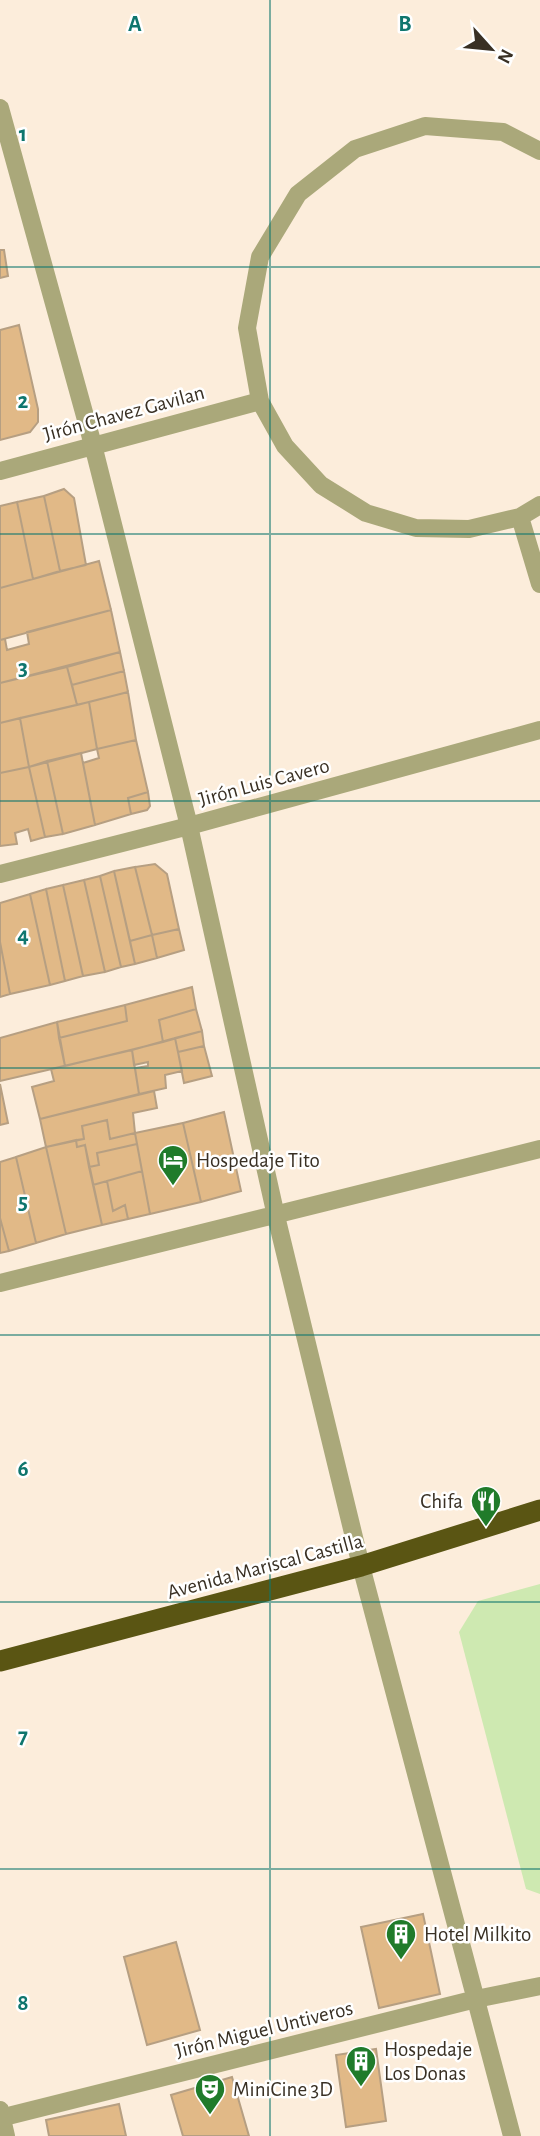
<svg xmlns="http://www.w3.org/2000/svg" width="540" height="2136" font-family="'Alegreya Sans',sans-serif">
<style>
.green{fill:#cee9b1}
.building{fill:#e1b987;stroke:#b69f82;stroke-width:2}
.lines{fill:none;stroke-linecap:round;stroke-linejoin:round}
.minor{stroke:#aaa87a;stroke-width:18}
.highway{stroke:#5a5513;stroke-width:21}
.grid{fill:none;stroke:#0f766e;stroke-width:2;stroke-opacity:0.55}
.labels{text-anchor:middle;stroke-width:5;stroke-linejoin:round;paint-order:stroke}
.street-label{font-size:21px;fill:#393024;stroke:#fff}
.poi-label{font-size:21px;fill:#393024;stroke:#fff;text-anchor:start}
.grid-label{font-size:23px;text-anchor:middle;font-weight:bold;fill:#0f766e;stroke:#fff;stroke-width:5;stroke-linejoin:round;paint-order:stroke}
</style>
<rect width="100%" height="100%" fill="#fceddb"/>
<!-- green -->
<path class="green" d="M540 1584V1894L526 1889 459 1632 478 1601Z"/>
<!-- building -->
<path class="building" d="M0 250H4L8 276 0 278Z
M19 325 38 409V422L30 432 0 440V330Z
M64 489 74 498 86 565 60 571 44 496Z
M44 496 60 571 33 579 17 502Z
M17 502 33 579 0 588V506Z
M99 561 111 610 0 640V588Z
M111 610 120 652 0 683V640L5 639 7 650 29 644 27 632Z
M120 652 124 671 72 685 67 667Z
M67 667 77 705 0 723V683Z
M124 671 128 692 77 705 72 685Z
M128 692 136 740 97 749 89 702Z
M89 702 97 749 29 767 20 718Z
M20 718 29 767 0 773V723Z
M136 740 148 792 128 798 131 814 95 825 83 763 99 758 97 749Z
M81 753 95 825 63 834 47 761Z
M47 761 63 834 45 837 29 767Z
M29 767 45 837 31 841 28 829 15 833 17 844 0 846V773Z
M148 792 150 806 147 810 131 814 128 798Z
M155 864 167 874 179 929 152 935 135 867Z
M135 867 152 935 130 941 114 871Z
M114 871 135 964 121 967 100 876Z
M100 876 121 967 105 972 84 880Z
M84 880 105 972 83 976 63 885Z
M63 885 83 976 65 981 46 889Z
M46 889 65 981 50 985 30 894Z
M30 894 50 985 10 994 0 942V903Z
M179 929 184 950 157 958 152 935Z
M152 935 157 958 135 964 130 941Z
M0 942 10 994 0 997Z
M192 987 196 1009 159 1020 163 1042 65 1066 59 1038 127 1021 125 1005Z
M125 1005 127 1021 59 1038 57 1022Z
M196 1009 202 1031 163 1042 159 1020Z
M57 1022 65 1066 0 1081V1038Z
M202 1031 204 1046 178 1052 175 1038Z
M175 1038 182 1071 165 1075 166 1088 139 1094 135 1068 148 1066V1062L134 1065 132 1050Z
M204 1046 212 1076 184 1083 178 1052Z
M132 1050 139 1094 40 1119 32 1087 54 1081 51 1069Z
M0 1084 8 1123 0 1125Z
M154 1091 157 1108 133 1113 135 1133 110 1139 107 1120 82 1126 84 1139 46 1147 40 1119Z
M224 1112 241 1191 201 1202 183 1123Z
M107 1120 110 1139 135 1133 137 1144 97 1153 99 1165 89 1167 85 1145 77 1147 76 1140 84 1139 82 1126Z
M183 1123 201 1202 150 1214 135 1133Z
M76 1140 77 1147 85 1145 102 1225 66 1234 46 1147Z
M137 1144 142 1171 93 1185 89 1167 99 1165 97 1153Z
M46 1147 66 1234 36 1243 16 1157Z
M16 1157 36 1243 9 1251 0 1218V1162Z
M142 1171 150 1214 128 1219 125 1205 113 1211 107 1181Z
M107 1181 113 1211 125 1205 128 1219 102 1225 93 1185Z
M0 1218 9 1251 0 1253Z
M423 1914 440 1994 379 2008 361 1927Z
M176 1942 200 2030 147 2045 124 1957Z
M376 2049 386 2121 346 2127 336 2055Z
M232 2077 249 2136H183L171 2095Z
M119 2104 126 2136H49L46 2120Z"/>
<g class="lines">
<!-- minor -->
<path class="minor" d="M0 108 93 445 189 826 276 1216 361 1566 512 2136
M540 151 503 132 425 126 355 149 298 194 260 257 247 328 260 401 285 446 321 485 366 513 416 528 469 529 520 517 540 505
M0 471 260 401
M520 517 540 584
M0 874 189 826 540 730
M0 1283 540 1149
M0 2110 6 2136
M0 2118 476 1999 540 1986"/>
<!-- highway -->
<path class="highway" d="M0 1661 361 1566 540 1510"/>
</g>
<!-- grid -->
<path class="grid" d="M270 0V2136M0 267H540M0 534H540M0 801H540M0 1068H540M0 1335H540M0 1602H540M0 1869H540"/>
<!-- icons -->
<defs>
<g id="hotel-pin" transform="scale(1.575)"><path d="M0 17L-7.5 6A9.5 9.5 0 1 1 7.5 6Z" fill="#207b2a" stroke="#fff"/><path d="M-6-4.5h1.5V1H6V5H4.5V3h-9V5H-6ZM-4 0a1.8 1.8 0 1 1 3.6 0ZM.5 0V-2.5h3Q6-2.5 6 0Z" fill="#fff"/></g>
<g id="restaurant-pin" transform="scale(1.575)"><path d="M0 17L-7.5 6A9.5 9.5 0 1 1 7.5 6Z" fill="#207b2a" stroke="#fff"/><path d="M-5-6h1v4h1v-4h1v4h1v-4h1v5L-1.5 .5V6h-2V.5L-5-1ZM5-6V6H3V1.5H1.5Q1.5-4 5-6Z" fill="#fff"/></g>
<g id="building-pin" transform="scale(1.575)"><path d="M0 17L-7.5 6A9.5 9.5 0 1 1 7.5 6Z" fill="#207b2a" stroke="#fff"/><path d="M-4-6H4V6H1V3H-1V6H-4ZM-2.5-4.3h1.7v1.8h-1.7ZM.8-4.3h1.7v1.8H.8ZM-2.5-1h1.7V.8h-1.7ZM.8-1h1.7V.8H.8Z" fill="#fff"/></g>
<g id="theatre-pin" transform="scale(1.575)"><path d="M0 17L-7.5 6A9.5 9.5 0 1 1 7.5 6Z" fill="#207b2a" stroke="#fff"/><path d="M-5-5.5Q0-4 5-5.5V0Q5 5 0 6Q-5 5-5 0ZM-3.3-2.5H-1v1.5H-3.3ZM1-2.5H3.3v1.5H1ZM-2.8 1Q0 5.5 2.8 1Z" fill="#fff"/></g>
</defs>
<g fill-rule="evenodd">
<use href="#hotel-pin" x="173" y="1160"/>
<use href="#restaurant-pin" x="486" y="1501"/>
<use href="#building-pin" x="401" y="1934"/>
<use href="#building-pin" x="361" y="2061"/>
<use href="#theatre-pin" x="210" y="2089"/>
</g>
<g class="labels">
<!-- street labels -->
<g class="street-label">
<text transform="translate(124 413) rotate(-15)" y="7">Jirón Chavez Gavilan</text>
<text transform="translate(264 782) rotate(-15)" y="7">Jirón Luis Cavero</text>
<text transform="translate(265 1566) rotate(-15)" y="7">Avenida Mariscal Castilla</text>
<text transform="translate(264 2029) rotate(-14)" y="7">Jirón Miguel Untiveros</text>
</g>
<!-- poi labels -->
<g class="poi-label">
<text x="196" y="1167">Hospedaje Tito</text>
<text x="463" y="1508" text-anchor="end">Chifa</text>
<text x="424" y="1941">Hotel Milkito</text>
<text x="384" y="2056">Hospedaje<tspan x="384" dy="24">Los Donas</tspan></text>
<text x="233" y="2096">MiniCine 3D</text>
</g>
</g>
<g class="grid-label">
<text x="135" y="31">A</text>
<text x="405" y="31">B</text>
<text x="23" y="141">1</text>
<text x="23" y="408">2</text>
<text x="23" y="675">3</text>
<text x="23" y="942">4</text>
<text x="23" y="1209">5</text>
<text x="23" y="1476">6</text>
<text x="23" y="1743">7</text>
<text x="23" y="2010">8</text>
</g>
<!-- north arrow -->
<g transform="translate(491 49) rotate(117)" stroke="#ffffff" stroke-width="5" paint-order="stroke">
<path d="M0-5L12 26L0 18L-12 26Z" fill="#393024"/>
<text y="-10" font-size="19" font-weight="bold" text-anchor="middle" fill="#393024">N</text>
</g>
</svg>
